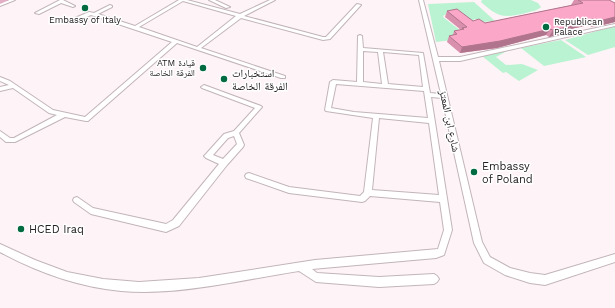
<svg xmlns="http://www.w3.org/2000/svg" width="615" height="308" font-family="'Work Sans','Noto Naskh Arabic',sans-serif">
<style>
.green{fill:#baf3d1}
.lines{fill:none;stroke-linecap:round;stroke-linejoin:round}
.minor-casing{stroke:#c2b5ba;stroke-width:2}
.major-casing{stroke:#935971;stroke-width:2}
.minor{fill:#fff;fill-rule:evenodd}
.major{fill:#e2aec4;fill-rule:evenodd}
.wall{fill:#d890ac}
.shaded-wall{fill:#b0758c}
.building{fill:#fba7c8;stroke:#b0758c}
.poi-dot{fill:#006a41;stroke:#fff;stroke-width:1.5}
.labels{text-anchor:middle;stroke-width:3;stroke-linejoin:round;paint-order:stroke}
.far-poi-label{font-size:9px;fill:#252022;stroke:#fff}
.poi-label{font-size:11px;fill:#252022;stroke:#fff;text-anchor:start}
.street-label{font-size:11px;fill:#252022;stroke:#fff}
</style>
<rect width="100%" height="100%" fill="#fef3f7"/>
<!-- green -->
<path class="green" d="M482 0H531L538 3 541 7C537 11 532 11 526 13 503 18 499 18 481 2Z
M474 2 495 21 482 22 480 20 474 19 473 21 451 14 444 15 443 17 461 31 453 40 436 42 428 4Z
M615 26V47L588 55 565 40Z
M561 40 586 57 544 66 521 48Z
M507 51 496 57 506 65 522 64 538 70 519 81 506 72 503 73 482 56Z"/>
<g class="lines">
<!-- minor casing -->
<g class="minor-casing">
<path id="minor" d="M9 0H15L0 6V3Z
M60 0H63L75 6 73 7 61 3 39 14 35 13Z
M179 0H187L240 14 270 0H275L244 16 323 37H326L357 4 361 5 330 39 323 40 241 18 201 48 285 76V78H281L177 43 88 121H86L65 117 15 142H6L0 137V131L10 138H14L57 115 49 113 13 88 0 91V87L9 85 0 81V77L10 81 53 110 85 117 172 42 91 15 72 23H68V21L89 12 94 13 110 5 112 6V7L98 14 135 26ZM183 1 236 16 197 47 139 27Z
M209 0H215L230 7 226 8Z
M419 0H423L438 57H460L615 24V26L460 61H439L482 242 490 257 510 268 530 273 545 275 615 254V262L545 285 530 283 505 275 484 263 474 243 442 98 431 97 452 230 444 255 436 258 312 269 317 273 379 277 434 274 437 276 439 279 437 282 434 284 379 287 316 282 299 271C240 280 180 296 121 291 78 287 37 272 0 252V244L35 260 67 272 103 279 139 282 199 278 315 260 438 249 444 230 440 202 370 196 365 201 362 202 289 193 246 178 245 176 246 174 249 173 289 187 360 196 364 192 373 118 326 111 325 110 330 82 333 80 357 82 358 36 360 35 362 36 363 48 423 53 430 93 441 94ZM363 51 378 52 382 84 363 82ZM383 52 419 55 423 87 388 84ZM336 84 424 91 428 118 354 112 331 108ZM379 118 429 123 439 195 372 190Z
M204 85 261 106 262 107 239 133 244 145 243 147 227 165 179 226 166 232 91 214 74 202 73 200 74 198 77 197 93 208 166 224 173 220 219 164 206 158 204 156 206 154 224 134 234 131 255 108 202 88 201 87ZM234 136 237 144 223 159 213 155 228 138Z"/>
</g>
<!-- major casing -->
<g class="major-casing">
<path id="major" d="M0 0H9L0 4Z"/>
</g>
<!-- minor -->
<use href="#minor" class="minor"/>
<!-- major -->
<use href="#major" class="major"/>
</g>
<!-- wall -->
<path class="wall" d="M574 0H609L615 3V22L599 26 591 27 589 25 571 29 569 32 549 37 546 35 497 48 460 53 447 42 449 36 453 35 454 31 461 30 445 17 447 11 473 21 485 23 572 5H571Z"/>
<!-- shaded-wall -->
<path class="shaded-wall" d="M615 17V22L599 26 603 20Z
M593 19 589 25 571 29 569 32 549 37 553 30 570 24Z
M550 29 546 35 497 48 460 53 462 47Z"/>
<!-- building -->
<path class="building" d="M578 0H609L615 3V17L603 20H596L593 19 570 24 573 26 553 30 550 29 500 41 462 47 449 36 457 34 454 31 464 29 462 28 467 27 447 11 457 9 473 21 479 19 485 23 583 3Z"/>
<!-- markers -->
<g class="poi-dot">
<circle cx="85" cy="8" r="4"/>
<circle cx="546" cy="27" r="4"/>
<circle cx="203" cy="68" r="4"/>
<circle cx="224" cy="79" r="4"/>
<circle cx="474" cy="172" r="4"/>
<circle cx="21" cy="229" r="4"/>
</g>
<g class="labels">
<!-- far-poi labels -->
<g class="far-poi-label">
<text x="85" y="23">Embassy of Italy</text>
<text x="554" y="25" text-anchor="start">Republican<tspan x="554" dy="10">Palace</tspan></text>
<text x="195" y="66" text-anchor="end">ATM قيادة<tspan x="195" dy="10">الفرقة الخاصة</tspan></text>
</g>
<!-- poi labels -->
<g class="poi-label">
<text x="232" y="77">استخبارات<tspan x="232" dy="13">الفرقة الخاصة</tspan></text>
<text x="482" y="170">Embassy<tspan x="482" dy="13">of Poland</tspan></text>
<text x="29" y="233">HCED Iraq</text>
</g>
<!-- street labels -->
<g class="street-label">
<text transform="translate(450 121) rotate(78)" y="4">شارع ابن المعتز</text>
</g>
</g>
</svg>
